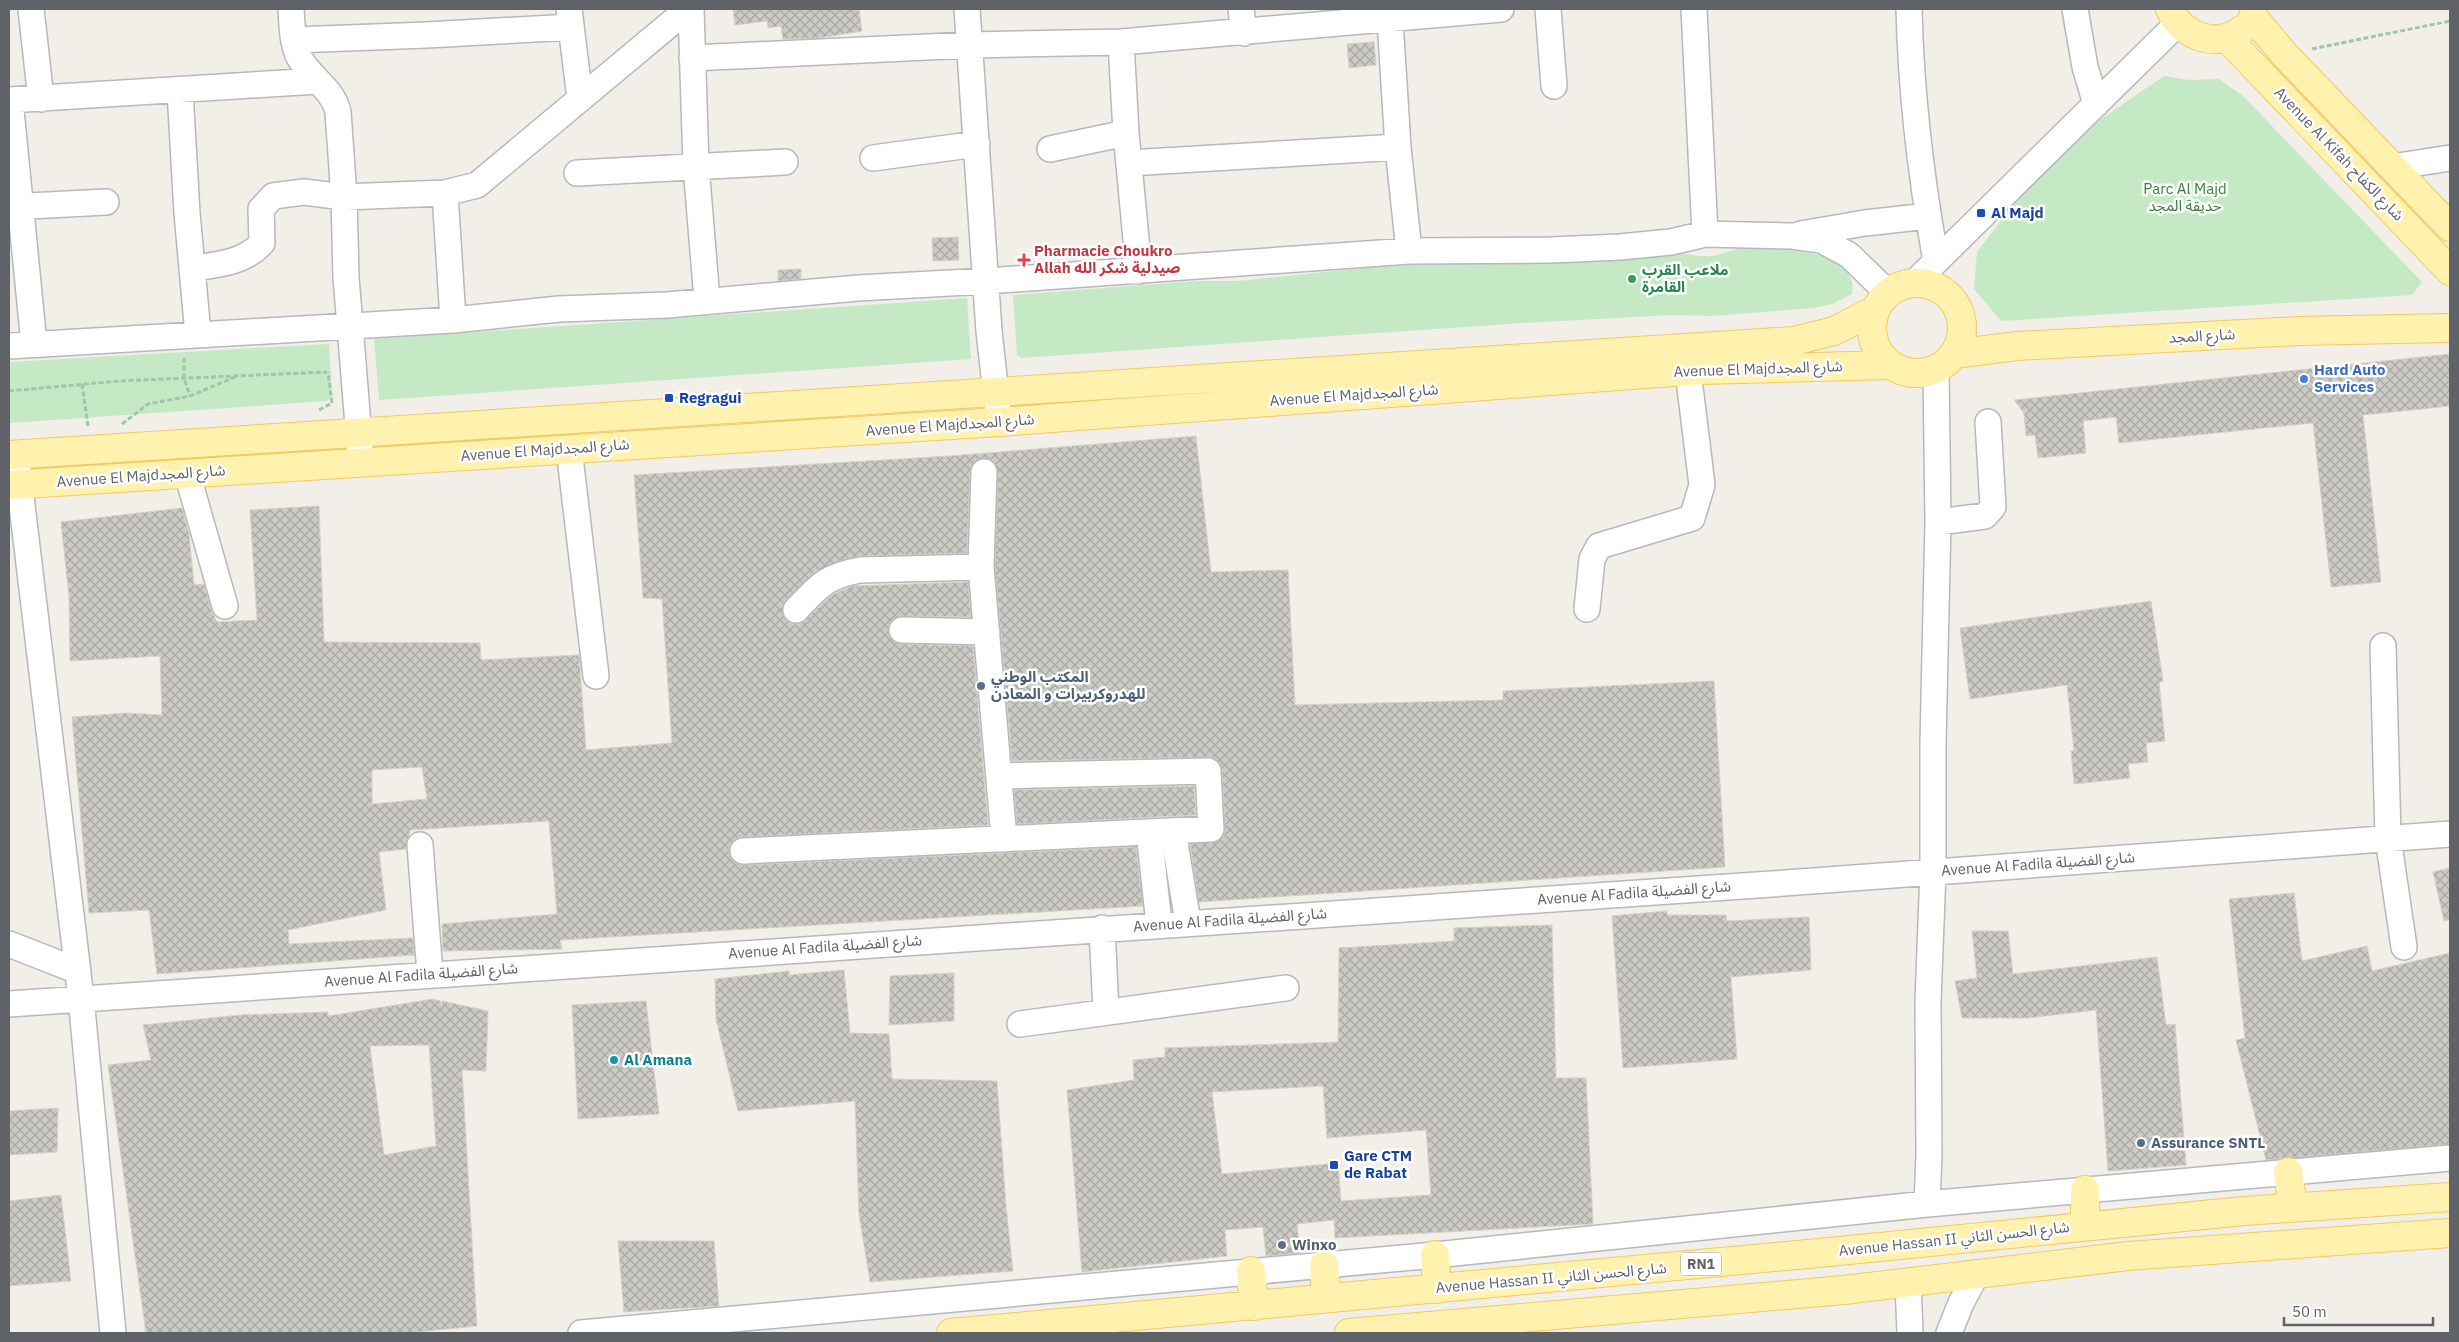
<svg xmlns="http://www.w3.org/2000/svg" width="2459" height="1342" font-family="'IBM Plex Sans','Noto Sans Arabic',sans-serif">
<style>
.green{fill:#c5e8c5}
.building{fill:url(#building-cross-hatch);stroke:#d6d1c6;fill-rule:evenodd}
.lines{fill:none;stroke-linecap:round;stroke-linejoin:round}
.minor-casing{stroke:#b5b8bc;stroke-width:28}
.major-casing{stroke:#f2c960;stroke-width:30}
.path{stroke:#9cc7a9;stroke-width:3;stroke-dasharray:5 2.5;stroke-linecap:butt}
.minor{stroke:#fff;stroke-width:25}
.major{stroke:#fff2af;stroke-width:28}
.transit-dot{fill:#1a4fb4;stroke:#fff;stroke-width:2}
.health-dot{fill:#e0444e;stroke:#fff;stroke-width:2}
.leisure-dot{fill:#2e9e5b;stroke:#fff;stroke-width:2}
.shop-dot{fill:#3f7fe0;stroke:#fff;stroke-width:2}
.service-dot{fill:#5c6f8a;stroke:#fff;stroke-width:2}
.culture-dot{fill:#0f9aa8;stroke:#fff;stroke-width:2}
.labels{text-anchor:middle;stroke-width:5;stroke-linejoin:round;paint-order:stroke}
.shield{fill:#fff;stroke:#8f9295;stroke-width:1}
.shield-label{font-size:14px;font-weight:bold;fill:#5f6368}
.street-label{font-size:15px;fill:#5f6368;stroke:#fff}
.park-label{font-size:15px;fill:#348238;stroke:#fff}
.transit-label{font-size:15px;font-weight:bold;fill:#164399;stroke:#fff;text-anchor:start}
.health-label{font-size:15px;font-weight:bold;fill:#be3a42;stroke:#fff;text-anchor:start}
.leisure-label{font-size:15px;font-weight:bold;fill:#27864d;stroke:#fff;text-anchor:start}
.shop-label{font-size:15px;font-weight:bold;fill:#366cbe;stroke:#fff;text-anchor:start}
.service-label{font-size:15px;font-weight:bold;fill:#4e5e75;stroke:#fff;text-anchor:start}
.culture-label{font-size:15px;font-weight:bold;fill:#0d838f;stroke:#fff;text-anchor:start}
</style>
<defs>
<pattern id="building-cross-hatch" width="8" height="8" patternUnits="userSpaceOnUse" patternTransform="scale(1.25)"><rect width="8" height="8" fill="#cccac5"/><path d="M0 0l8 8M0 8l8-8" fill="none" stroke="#a9a8a4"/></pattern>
</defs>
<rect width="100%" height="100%" fill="#f1efe8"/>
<!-- green -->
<path class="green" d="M2164 76 2189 80 2219 79 2244 97 2422 282 2412 295 2001 321 1974 289 1977 252 2016 201 2091 126Z
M1773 246C1797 248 1860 258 1852 294L1832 304 1814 308 1711 316 1673 315 1522 323 1021 358 1017 355 1013 295 1197 281H1238L1362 268 1479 261 1671 252 1698 256H1713L1743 247Z
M967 298 971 359 379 400 374 339Z
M329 344 332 396 328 401 9 423V362Z"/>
<!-- building -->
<path class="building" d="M733 9H859L862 31 819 38 783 39 781 26 768 28 767 21 735 25Z
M1374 42 1376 65 1349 68 1347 44Z
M958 237 959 260 933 261 932 238Z
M801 269V279L778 281V270Z
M2450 354V406L2363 415 2381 582 2331 587 2313 423 2119 443 2116 417 2083 421 2086 453 2038 458 2035 435 2026 436 2024 413 2014 400Z
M1196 436 1211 572 1288 570 1295 705 1503 700V691L1714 681 1725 867 1199 902 1190 844 1218 841 1224 836 1225 829 1222 770 1215 759 1208 757 1012 761 995 567 998 472 992 460 984 458 977 460 970 471 967 553 860 556 844 559 815 572 786 600 782 607 786 620 792 624H800L832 595 852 586 968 582 971 617 902 616 890 622 888 630 894 642 901 644 973 646 988 825 742 837 736 839 731 844 729 851 731 858 736 863 744 865 1136 847 1143 906 560 940 562 949 443 951 442 924 557 914 549 821 410 830 406 849 379 852 386 910 288 930 289 944 413 938 414 955 157 974 149 910 89 913 72 717 126 713 162 715 160 656 70 661 69 597 61 522 182 508 189 534 194 585 204 584 211 610 217 622 257 620 250 510 319 506 324 642 480 643 481 660 579 655 586 750 672 743 662 599 643 598 634 475 950 456ZM422 767 427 799 372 804V770Z
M2151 601 2163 681 2159 682 2165 741 2146 743 2148 762 2128 764 2130 778 2074 784 2071 751H2074L2067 685 1970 699 1960 628Z
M1194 786 1196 815 1017 824 1014 790Z
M2450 868V920L2444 921 2433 872Z
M2294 893 2302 961 2367 946 2372 971 2450 953V1144L2266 1160 2236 1040 2245 1038 2229 899Z
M1667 911V915H1726L1727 921 1809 917 1811 970 1731 977 1737 1059 1623 1068 1612 916Z
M1552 925 1556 1078H1586L1593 1224 1335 1238 1334 1220 1297 1224 1300 1253 1266 1256 1263 1227 1225 1230 1227 1256 1082 1272 1067 1090 1134 1080 1133 1060 1165 1057V1048L1338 1042 1339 948 1454 941V928ZM1323 1086 1327 1138 1426 1130 1431 1195 1341 1201 1338 1163 1222 1174 1212 1092Z
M1972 931H2008L2013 974 2157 957 2166 1025 2175 1024 2186 1165 2108 1171 2096 1010 2028 1018H1962L1955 981 1977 978Z
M844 970 850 1033 889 1034 892 1079 997 1081 1006 1206 1013 1271 870 1282 859 1214 855 1101 738 1111 716 1019 715 979 789 971V975Z
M954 973V1021L889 1025 890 976Z
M433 999 440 1001 442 1006V1001L488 1011 486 1071 462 1070 477 1326 407 1333H146L108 1065 151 1060 143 1025 240 1015 328 1012V1016ZM429 1045 436 1146 384 1155 370 1046Z
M646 1001 659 1114 578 1119 572 1005Z
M58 1108 57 1152 9 1155V1111Z
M61 1195 71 1281 9 1286V1201Z
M618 1241H714L719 1306 624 1312Z"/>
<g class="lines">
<!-- minor casing -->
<g class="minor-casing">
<path id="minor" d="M31 9 41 99
M291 9C292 24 292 41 298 55 308 77 333 88 338 112L344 197 346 277 361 462
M569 9 580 99
M691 9 696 166 707 300
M967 9 989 331 999 422
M1241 9 1244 33
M1548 9 1554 86
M1694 9 1705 234
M1909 9C1911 93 1921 178 1936 261
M2075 9 2085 67 2096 104
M1390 20 1398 147 1409 251
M294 40 427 35 571 27
M1121 42 1126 133 1139 271
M692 58 970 45 1121 42 1501 9
M180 91 187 213 198 334
M9 100 317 81
M10 100 34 344
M1050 149 1126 133
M873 158 977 144
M1129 163 1398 147
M2392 167 2450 158
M577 173 785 162
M445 193 453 320
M9 207 106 202
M1801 234 1865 223 1928 216
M192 268C216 265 244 263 262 243L261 209 273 196 304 192 344 197 445 193 477 185 688 9
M1914 283 2178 23
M9 346 453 320 559 309 667 305 858 288 987 281 1409 251 1551 250 1620 247 1671 242 1705 234 1792 236 1821 240 1849 255 1888 293
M569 449 596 676
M16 455 81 998 113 1333
M984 472 981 567 1004 839
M187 473 225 606
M1938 522 1985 516 1993 507 1988 422
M1587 609 1592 559 1599 546 1692 518 1702 485 1688 371
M796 610C819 586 826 576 860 570L981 567
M902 630 987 632
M2383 646 2388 838 2404 947
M1173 831 1188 922
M1149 832 1159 924
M420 845 430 974
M743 851 1211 829 1208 771 1000 776
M1102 928 1106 1012
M9 944 78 971
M9 1004 1772 884 2450 834
M1020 1024 1286 988
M1927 1204 1929 1155 1928 1001 1933 871V743L1938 522 1936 369
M1908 1283 1910 1333
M581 1333 1435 1255 1927 1204 2450 1158
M1949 1333 1961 1303 1977 1273"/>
</g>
<!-- major casing -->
<g class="major-casing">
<path id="major" d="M2170 9C2181 36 2218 50 2243 29
M2253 17 2285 55 2450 227
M2227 38 2450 271
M1872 328a45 45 0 1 1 90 0a45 45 0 1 1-90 0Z
M1954 354 2017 346 2299 331 2450 328
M9 455 1794 341 1834 331 1875 310
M9 485 999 422 1700 370 1890 365
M2288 1172 2293 1207
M2085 1190V1226
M1435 1255 1437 1289
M1324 1265 1326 1298
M1251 1271 1254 1306
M951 1333 1829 1252 2244 1211 2450 1197
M1349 1333 1844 1290 2128 1256 2450 1233"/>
</g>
<!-- path -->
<path class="path" d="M2312 49 2450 21
M184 358V378L190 396
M82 384 88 426
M9 391 119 381 327 372
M319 410 332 403 328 372
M122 424 148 404 190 396 235 377"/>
<!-- minor -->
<use href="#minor" class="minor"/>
<!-- major -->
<use href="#major" class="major"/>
</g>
<!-- markers -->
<g class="transit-dot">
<rect x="1976" y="208" width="10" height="10" rx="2.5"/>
<rect x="664" y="393" width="10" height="10" rx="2.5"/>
<rect x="1329" y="1160" width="10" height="10" rx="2.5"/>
</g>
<path class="health-dot" d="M1021.5 252.5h5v5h5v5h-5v5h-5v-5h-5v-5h5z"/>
<circle class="leisure-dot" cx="1632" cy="279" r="5"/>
<circle class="shop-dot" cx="2304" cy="379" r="5"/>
<g class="service-dot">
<circle cx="981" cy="686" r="5"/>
<circle cx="2141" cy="1143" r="5"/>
<circle cx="1282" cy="1245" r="5"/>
</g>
<circle class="culture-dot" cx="614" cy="1060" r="5"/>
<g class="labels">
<!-- shield labels -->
<rect class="shield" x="1681" y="1252.5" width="40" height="23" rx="4"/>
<g class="shield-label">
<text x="1701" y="1269">RN1</text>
</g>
<!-- street labels -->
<g class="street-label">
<text transform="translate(2339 154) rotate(46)" y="5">Avenue Al Kifah شارع الكفاح</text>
<text transform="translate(2202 336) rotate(-3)" y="5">شارع المجد</text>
<text transform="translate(1758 369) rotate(-2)" y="5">Avenue El Majdشارع المجد</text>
<text transform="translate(1354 395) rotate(-4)" y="5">Avenue El Majdشارع المجد</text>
<text transform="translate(950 425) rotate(-4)" y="5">Avenue El Majdشارع المجد</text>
<text transform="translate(545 450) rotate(-4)" y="5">Avenue El Majdشارع المجد</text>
<text transform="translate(141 476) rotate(-4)" y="5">Avenue El Majdشارع المجد</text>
<text transform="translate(2038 864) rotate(-4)" y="5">Avenue Al Fadila شارع الفضيلة</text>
<text transform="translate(1634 893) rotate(-4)" y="5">Avenue Al Fadila شارع الفضيلة</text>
<text transform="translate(1230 920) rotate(-4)" y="5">Avenue Al Fadila شارع الفضيلة</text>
<text transform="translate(825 947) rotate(-4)" y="5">Avenue Al Fadila شارع الفضيلة</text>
<text transform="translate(421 975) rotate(-4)" y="5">Avenue Al Fadila شارع الفضيلة</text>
<text transform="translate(1954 1239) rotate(-6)" y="5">Avenue Hassan II شارع الحسن الثاني</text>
<text transform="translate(1551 1278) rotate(-5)" y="5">Avenue Hassan II شارع الحسن الثاني</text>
</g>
<!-- park labels -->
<g class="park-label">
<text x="2185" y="194">Parc Al Majd<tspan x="2185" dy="17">حديقة المجد</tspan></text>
</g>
<!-- transit labels -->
<g class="transit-label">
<text x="1991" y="218">Al Majd</text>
<text x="679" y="403">Regragui</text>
<text x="1344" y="1161">Gare CTM<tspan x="1344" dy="17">de Rabat</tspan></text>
</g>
<!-- health labels -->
<g class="health-label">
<text x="1034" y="256">Pharmacie Choukro<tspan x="1034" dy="17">Allah صيدلية شكر الله</tspan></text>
</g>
<!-- leisure labels -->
<g class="leisure-label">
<text x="1642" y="275">ملاعب القرب<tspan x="1642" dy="17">القامرة</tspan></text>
</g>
<!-- shop labels -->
<g class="shop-label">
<text x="2314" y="375">Hard Auto<tspan x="2314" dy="17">Services</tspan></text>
</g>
<!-- service labels -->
<g class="service-label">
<text x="991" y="682">المكتب الوطني<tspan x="991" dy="17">للهدروكربيرات و المعادن</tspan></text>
<text x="2151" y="1148">Assurance SNTL</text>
<text x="1292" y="1250">Winxo</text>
</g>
<!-- culture labels -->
<g class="culture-label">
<text x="624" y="1065">Al Amana</text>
</g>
</g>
<!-- border -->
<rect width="2459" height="1342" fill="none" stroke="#5f6368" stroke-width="20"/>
<!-- scale -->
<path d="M2284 1317v8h149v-8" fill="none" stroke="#5f6368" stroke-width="2.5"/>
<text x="2292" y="1317" font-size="15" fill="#5f6368" stroke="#ffffff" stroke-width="4" paint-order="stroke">50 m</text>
</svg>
